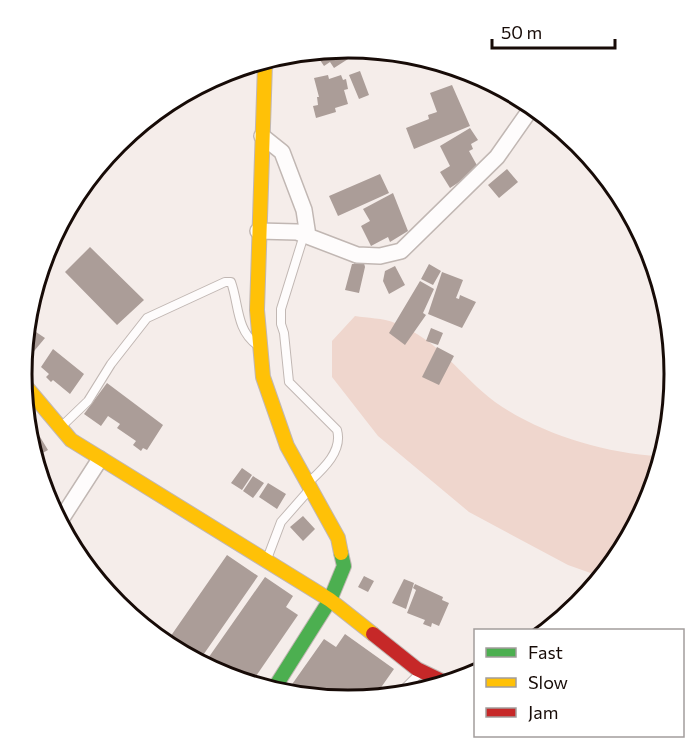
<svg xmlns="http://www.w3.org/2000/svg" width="696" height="749" font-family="Commissioner,sans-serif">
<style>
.green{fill:#efd6cd}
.building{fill:#ab9d98}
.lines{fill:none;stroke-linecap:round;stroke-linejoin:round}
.lane-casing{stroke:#c1b7b3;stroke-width:10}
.street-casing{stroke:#c1b7b3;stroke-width:18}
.fast-casing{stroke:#c1b7b3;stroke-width:16}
.slow-casing{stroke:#c1b7b3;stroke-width:16}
.jam-casing{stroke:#c1b7b3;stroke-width:16}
.lane{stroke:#fefcfc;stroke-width:8}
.street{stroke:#fefcfc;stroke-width:15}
.fast{stroke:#4caf50;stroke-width:14}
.slow{stroke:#ffc107;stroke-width:14}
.jam{stroke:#c62828;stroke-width:14}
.rim{fill:none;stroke:#170b07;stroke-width:3}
</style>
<rect width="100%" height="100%" fill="#f5edea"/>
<!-- green -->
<path class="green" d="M355 316C367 318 383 318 395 323 441 341 459 375 495 402 541 434 603 453 659 456L650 500 599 576 568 565 469 512 378 436 332 377V341Z"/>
<!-- building -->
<path class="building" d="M348 48 359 52 334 68 330 62 324 66 316 54Z
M360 71 369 95 359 99 349 75Z
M328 75 329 79 341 75 343 80 346 79 348 89 344 90 348 104 335 108 336 112 316 118 313 106 318 105 317 97H319L314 78Z
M452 85 470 126 414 149 406 128 429 119 428 115 437 112 430 93Z
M470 128 478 140 471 144 473 149 469 151 479 169 450 188 440 172 450 166 440 146Z
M507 169 518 182 499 198 488 185Z
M380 174 389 193 338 216 329 196Z
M393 193 408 231 390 242 388 237 371 246 361 226 370 221 363 209Z
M90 247 144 300 117 325 65 272Z
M355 261 364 263 365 267 359 293 345 290 352 264H354Z
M429 264 441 271 433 285 421 279Z
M395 266 405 285 389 294 383 281 385 271Z
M442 272 463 280 456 298 459 299 460 295 476 302 462 328 428 314Z
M420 281 434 289 423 313 426 315 405 345 389 333Z
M30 328 45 338 25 362 24 361Z
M431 328 443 333 438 345 426 341Z
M437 347 454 356 439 385 422 377Z
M53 349 84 374 70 394 53 380 51 382 46 377 49 374 41 367Z
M107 383 163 425 147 450 143 448 141 451 133 445 136 441 117 428 120 424 108 416 101 426 84 414Z
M31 422 48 450 37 456Z
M242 468 252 475 242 490 231 483Z
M253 476 264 483 253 498 243 491Z
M268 483 286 494 277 509 259 497Z
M303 516 315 529 303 541 290 527Z
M227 555 258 576 199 661 168 640Z
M364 576 374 581 368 592 358 587Z
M265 577 293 596 286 607 298 615 252 682 223 676 204 664Z
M404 579 414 583 406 609 392 603Z
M415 584 443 597 442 600 449 603 439 626 432 623 431 627 423 624 425 620 407 613 416 590 413 588Z
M345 634 394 669 375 696 348 701 288 690 324 639 336 647Z"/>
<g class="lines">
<!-- lane casing -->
<g class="lane-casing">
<path id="lane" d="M304 235 281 309V324L284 333 289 382 337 430C343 451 323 469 309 482
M62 426 88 401 111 364 147 318 225 282H231C239 304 236 330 257 345
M267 559 281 522 310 489
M402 691 420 673"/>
</g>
<!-- street casing -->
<g class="street-casing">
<path id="street" d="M262 136 282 152 304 210 308 236
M258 231 297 232 357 255 380 256 401 251 497 157 530 110
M60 521 100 459"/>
</g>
<!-- fast casing -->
<g class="fast-casing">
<path id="fast" d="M275 687 330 600 344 566 341 553"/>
</g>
<!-- slow casing -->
<g class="slow-casing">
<path id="slow" d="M265 64 257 310 263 377 287 446 338 538 341 553
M23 383 71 440 330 600 373 634"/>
</g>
<!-- jam casing -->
<g class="jam-casing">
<path id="jam" d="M373 634 417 669 444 682"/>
</g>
<!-- lane -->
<use href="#lane" class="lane"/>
<!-- street -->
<use href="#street" class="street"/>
<!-- fast -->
<use href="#fast" class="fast"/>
<!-- slow -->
<use href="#slow" class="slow"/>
<!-- jam -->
<use href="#jam" class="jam"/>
</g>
<!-- crop -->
<path d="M0 0H696V749H0ZM32 374a316 316 0 1 1 632 0a316 316 0 1 1-632 0Z" fill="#fff" fill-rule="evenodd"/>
<path class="rim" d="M32 374a316 316 0 1 1 632 0a316 316 0 1 1-632 0Z"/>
<!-- legend -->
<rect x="474" y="629" width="210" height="108" fill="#ffffff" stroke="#a29d9c" stroke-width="1.5"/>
<rect x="486" y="648" width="30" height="9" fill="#4caf50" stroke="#a29d9c" stroke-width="1.5"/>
<text x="528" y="659" font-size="18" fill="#170b07">Fast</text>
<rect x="486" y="678" width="30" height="9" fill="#ffc107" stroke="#a29d9c" stroke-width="1.5"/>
<text x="528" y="689" font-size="18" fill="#170b07">Slow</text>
<rect x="486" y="708" width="30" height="9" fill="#c62828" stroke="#a29d9c" stroke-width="1.5"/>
<text x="528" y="719" font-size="18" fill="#170b07">Jam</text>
<!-- scale -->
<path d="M492 39v9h123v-9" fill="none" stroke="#170b07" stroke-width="3"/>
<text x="501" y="39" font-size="18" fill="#170b07" stroke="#ffffff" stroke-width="4.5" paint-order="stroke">50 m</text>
</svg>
